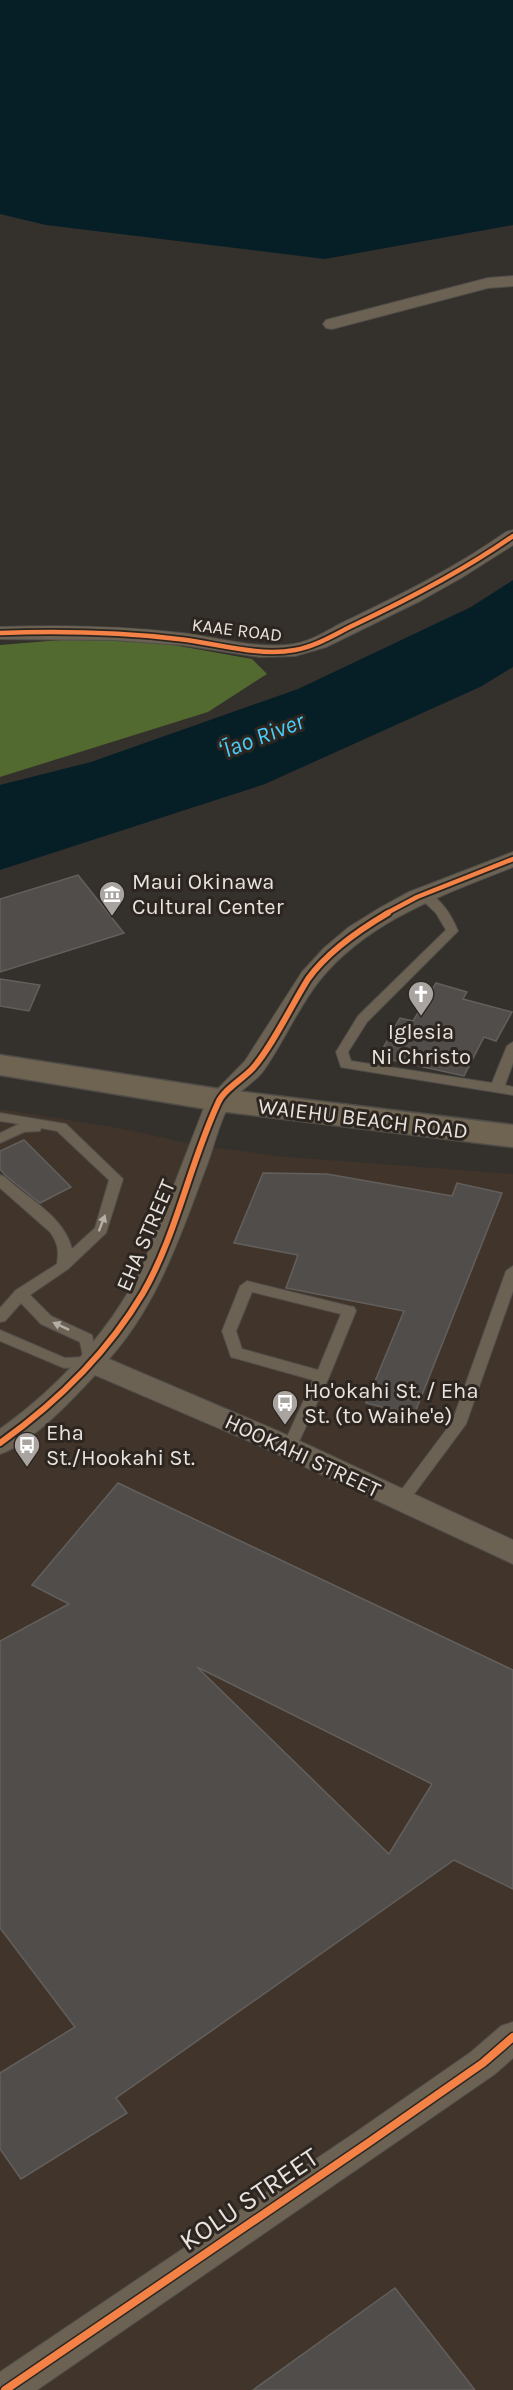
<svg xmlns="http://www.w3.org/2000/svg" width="513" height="2390" font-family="Karla,sans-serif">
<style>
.built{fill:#41352b}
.forest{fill:#52692f}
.water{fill:#061f27}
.building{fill:#514d4b;stroke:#635f5c;stroke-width:1.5;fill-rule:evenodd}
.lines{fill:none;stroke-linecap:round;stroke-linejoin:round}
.lane-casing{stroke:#504d49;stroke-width:2}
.street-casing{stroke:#504d49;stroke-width:2}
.secondary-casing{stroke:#504d49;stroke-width:3}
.lane{fill:#6b6254;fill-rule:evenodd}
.street{fill:#6b6254;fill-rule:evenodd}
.secondary{fill:#6f6452;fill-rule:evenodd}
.cycleway-far2-casing{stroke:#2d2620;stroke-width:8}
.cycleway-far1-casing{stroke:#2d2620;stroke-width:10}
.cycleway-casing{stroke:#2d2620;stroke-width:11}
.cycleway-far2{stroke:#f48246;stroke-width:4.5}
.cycleway-far1{stroke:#f48246;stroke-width:6}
.cycleway{stroke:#f48246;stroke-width:8}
.oneway{fill:#b6afa7}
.labels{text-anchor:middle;stroke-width:6;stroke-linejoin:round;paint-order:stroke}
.far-street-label{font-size:18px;fill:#e8e3df;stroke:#2d2620}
.poi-label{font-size:22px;fill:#e8e3df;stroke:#2d2620;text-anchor:start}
.street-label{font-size:22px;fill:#e8e3df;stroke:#2d2620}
.water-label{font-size:24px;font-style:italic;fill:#48cffa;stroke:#2d2620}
.near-street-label{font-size:27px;fill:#e8e3df;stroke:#2d2620}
</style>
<rect width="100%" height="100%" fill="#34302c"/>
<!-- built -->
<path class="built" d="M0 1109 118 1128 202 1146 287 1157 513 1174V2390H0Z"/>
<!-- forest -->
<path class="forest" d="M140 639 252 659 267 674 208 712 0 777V645L61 640Z"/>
<!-- water -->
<path class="water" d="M0 0H513V225L325 259 46 225 0 214Z
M513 580V667L480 687 265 784 0 870V785L91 762 298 689 471 607Z"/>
<!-- building -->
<path class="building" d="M78 875 124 933 0 972V899Z
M0 979 40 985 29 1011 0 1006Z
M436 983 467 992 463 999 512 1012 496 1041 484 1037 464 1076 378 1057 400 1018 413 1021Z
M24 1140 71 1187 40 1203 5 1175 0 1169V1151Z
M263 1173 327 1174 452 1196 457 1183 502 1193 414 1415 366 1403 404 1311 286 1288 298 1255 234 1243Z
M118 1483 513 1670V1889L454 1860 116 2098 127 2113 21 2179 0 2149V2073L75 2027 0 1928V1641L69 1604 32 1585ZM197 1667 432 1784 389 1854Z
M395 2288 475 2390H253Z"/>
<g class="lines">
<!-- lane casing -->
<g class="lane-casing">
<path id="lane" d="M423 891C440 896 452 916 458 931L367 1022 348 1052 351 1061 492 1083 507 1046 513 1042V1063L505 1085 513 1087V1095L346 1068 341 1067 336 1052 358 1016 446 930 436 913 417 895Z
M0 1113 66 1124 123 1179 106 1233 68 1269 30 1295 51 1316 92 1335 98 1362 96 1366 64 1368 0 1341V1330L65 1358 83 1357 80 1342 41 1324 21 1303 5 1321 0 1322V1308L16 1290 57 1264C59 1251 58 1243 50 1232L0 1188V1175L5 1177C28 1199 64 1216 72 1249L95 1228 109 1180 57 1131 41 1128 40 1131 24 1132 0 1143V1133L19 1124 0 1121Z
M513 1266V1291L466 1424 406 1505 401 1507 396 1505 393 1501 396 1497 452 1422 506 1271Z
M247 1281 349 1306 354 1307 356 1311 329 1377 296 1448 294 1452H284L282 1448 313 1380 231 1357 222 1331 240 1286ZM252 1292 341 1314 318 1370 242 1349 236 1331Z"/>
</g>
<!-- street casing -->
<g class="street-casing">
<path id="street" d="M513 276V286L488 288 332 329 326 328 323 324 326 320 488 278Z
M513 530V545L461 578 420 601 326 647 295 656 260 657 182 645 114 640 0 639V627C61 625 121 626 181 633 218 637 257 650 294 644 312 641 328 630 344 622 400 595 455 568 506 532Z
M513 852V867C443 895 368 920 319 981 298 1008 284 1041 264 1070 255 1083 237 1091 229 1105 219 1123 214 1146 207 1165 181 1233 159 1303 109 1359L278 1431 513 1540V1564L258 1445 95 1375C73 1399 31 1444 0 1454V1429C59 1387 111 1330 143 1265L207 1100 245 1061 302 972 324 948 349 927 378 909 409 892Z
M513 2022V2058L495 2074 37 2390H0V2372L356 2132 471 2052 501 2026Z"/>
</g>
<!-- secondary casing -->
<g class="secondary-casing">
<path id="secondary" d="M0 1055 219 1089 513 1125V1147L219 1111 0 1075Z"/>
</g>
<!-- lane -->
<use href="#lane" class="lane"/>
<!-- street -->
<use href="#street" class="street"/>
<!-- secondary -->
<use href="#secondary" class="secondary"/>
<!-- cycleway-far2 casing -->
<g class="cycleway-far2-casing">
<path id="cycleway-far2" d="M0 633C59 631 119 632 178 639 216 643 257 657 295 650 317 646 335 634 354 625 409 599 463 571 513 536
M385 914 417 897 513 859"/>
</g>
<!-- cycleway-far1 casing -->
<g class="cycleway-far1-casing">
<path id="cycleway-far1" d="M0 1443C56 1403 108 1352 143 1293 176 1236 190 1163 218 1103 224 1089 243 1079 253 1068 273 1045 291 1006 308 979 328 951 359 930 388 913"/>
</g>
<!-- cycleway casing -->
<g class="cycleway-casing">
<path id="cycleway" d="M5 2390 368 2143 483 2063 513 2037"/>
</g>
<!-- cycleway-far2 -->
<use href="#cycleway-far2" class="cycleway-far2"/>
<!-- cycleway-far1 -->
<use href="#cycleway-far1" class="cycleway-far1"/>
<!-- cycleway -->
<use href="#cycleway" class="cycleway"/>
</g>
<!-- one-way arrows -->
<defs><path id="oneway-solid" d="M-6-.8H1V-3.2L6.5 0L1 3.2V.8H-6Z" transform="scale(1.5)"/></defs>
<g class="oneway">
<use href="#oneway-solid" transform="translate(102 1223) rotate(-69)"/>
<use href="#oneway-solid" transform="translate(61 1326) rotate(-155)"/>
</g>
<!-- icons -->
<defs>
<g id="museum-pin" transform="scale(1.35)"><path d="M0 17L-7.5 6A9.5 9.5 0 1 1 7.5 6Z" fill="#a9a4a0" stroke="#2d2620"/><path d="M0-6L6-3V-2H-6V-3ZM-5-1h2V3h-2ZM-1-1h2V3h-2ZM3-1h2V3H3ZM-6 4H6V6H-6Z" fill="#fff"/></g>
<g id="church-pin" transform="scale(1.35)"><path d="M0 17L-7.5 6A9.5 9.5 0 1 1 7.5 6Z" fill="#a9a4a0" stroke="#2d2620"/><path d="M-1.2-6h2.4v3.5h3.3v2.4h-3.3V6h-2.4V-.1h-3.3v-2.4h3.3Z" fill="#fff"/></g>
<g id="bus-pin" transform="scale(1.35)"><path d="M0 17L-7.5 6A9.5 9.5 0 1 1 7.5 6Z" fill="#a9a4a0" stroke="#2d2620"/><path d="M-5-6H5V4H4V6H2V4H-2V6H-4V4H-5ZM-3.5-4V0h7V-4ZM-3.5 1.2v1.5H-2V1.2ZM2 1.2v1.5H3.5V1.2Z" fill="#fff"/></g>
</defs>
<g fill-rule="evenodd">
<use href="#museum-pin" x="112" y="894"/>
<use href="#church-pin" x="421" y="994"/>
<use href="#bus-pin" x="285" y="1403"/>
<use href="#bus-pin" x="27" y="1445"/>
</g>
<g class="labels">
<!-- far-street labels -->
<g class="far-street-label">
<text transform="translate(237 630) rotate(7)" y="6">KAAE ROAD</text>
</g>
<!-- poi labels -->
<g class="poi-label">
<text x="132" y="889">Maui Okinawa<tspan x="132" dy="25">Cultural Center</tspan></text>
<text x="421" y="1039" text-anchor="middle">Iglesia<tspan x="421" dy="25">Ni Christo</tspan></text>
<text x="304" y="1398">Ho'okahi St. / Eha<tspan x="304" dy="25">St. (to Waihe'e)</tspan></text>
<text x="46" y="1440">Eha<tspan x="46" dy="25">St./Hookahi St.</tspan></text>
</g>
<!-- street labels -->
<g class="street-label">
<text transform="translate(363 1118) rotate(7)" y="8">WAIEHU BEACH ROAD</text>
<text transform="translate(145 1235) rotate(-67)" y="8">EHA STREET</text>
<text transform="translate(303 1455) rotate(25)" y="8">HOOKAHI STREET</text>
</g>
<!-- water labels -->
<g class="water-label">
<text transform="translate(261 736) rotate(-21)" y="8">ʻĪao River</text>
</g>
<!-- near-street labels -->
<g class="near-street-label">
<text transform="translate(249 2199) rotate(-34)" y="9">KOLU STREET</text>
</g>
</g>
</svg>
